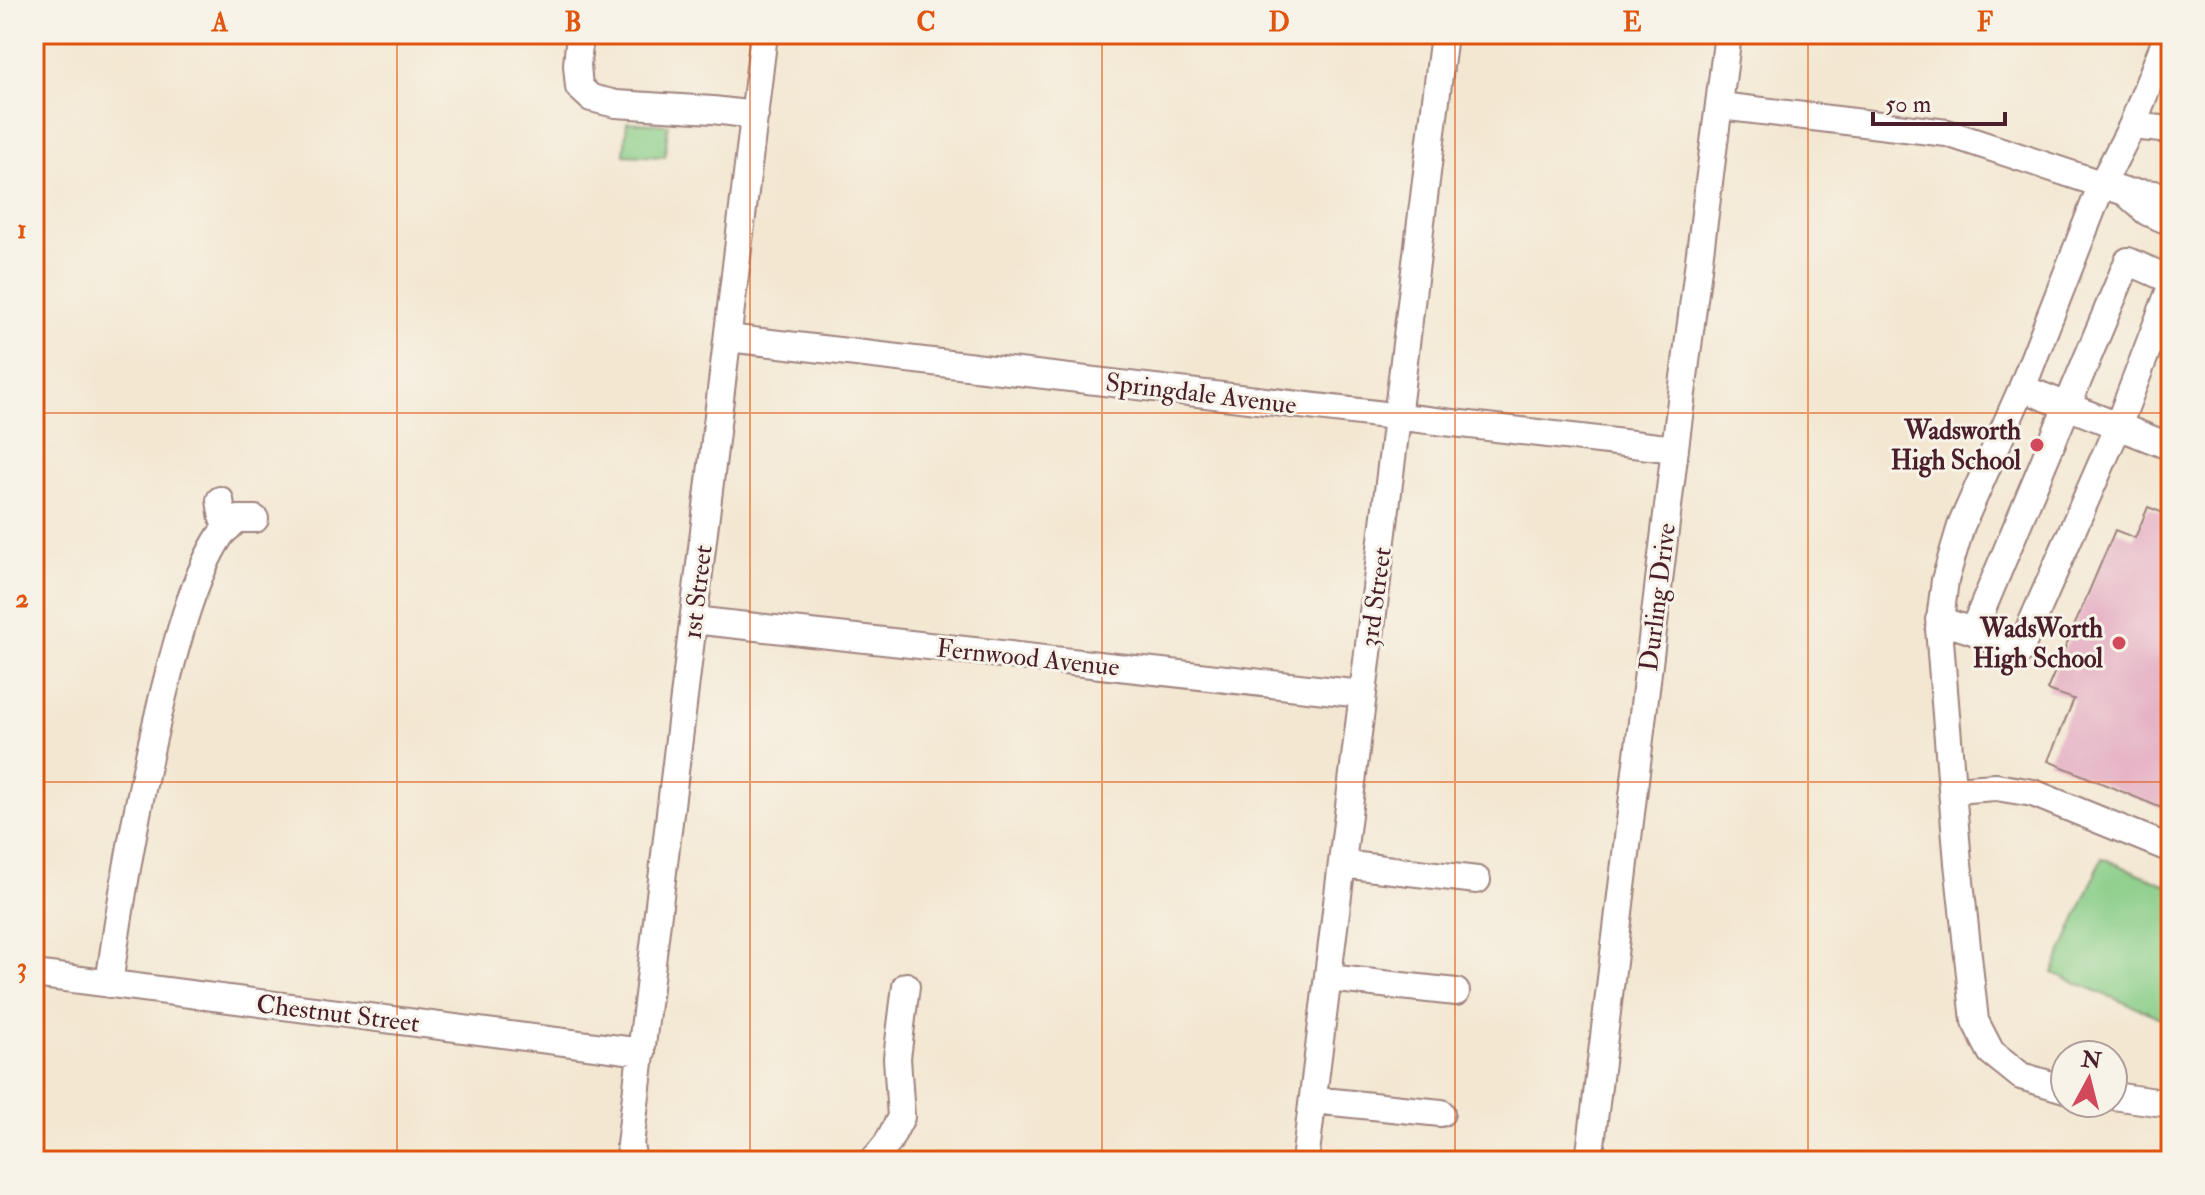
<svg xmlns="http://www.w3.org/2000/svg" width="2205" height="1195" font-family="'IM FELL Double Pica',serif">
<style>
.green{fill:#89cd87;stroke:#6a7659;stroke-width:2}
.building{fill:#e3a8c0}
.lines{fill:none;stroke-linecap:round;stroke-linejoin:round}
.minor-casing{stroke:#9e837e;stroke-width:30}
.minor{stroke:#fff;stroke-width:26}
.grid{fill:none;stroke:#e0560e;stroke-width:2;stroke-opacity:0.55}
.poi-dot{fill:#d1495b;stroke:#f7f3e8;stroke-width:3}
.labels{text-anchor:middle;stroke-width:6;stroke-linejoin:round;paint-order:stroke}
.street-label{font-size:26px;fill:#4a1f2b;stroke:#f7f3e8}
.poi-label{font-size:26px;font-weight:bold;fill:#4a1f2b;stroke:#f7f3e8;text-anchor:end}
.neatline{fill:none;stroke:#e0560e;stroke-width:3}
.grid-label{font-size:26px;text-anchor:middle;font-weight:bold;fill:#e0560e}
</style>
<rect width="100%" height="100%" fill="#f7f3e8"/>
<filter id="ink" filterUnits="userSpaceOnUse"><feTurbulence type="fractalNoise" baseFrequency=".0125" numOctaves="2"/><feDisplacementMap in="SourceGraphic" scale="16" xChannelSelector="R" yChannelSelector="G"/><feConvolveMatrix kernelMatrix="1 2 1 2 8 2 1 2 1" color-interpolation-filters="sRGB"/></filter>
<filter id="wash" filterUnits="userSpaceOnUse"><feTurbulence type="fractalNoise" baseFrequency=".006" numOctaves="4" result="noise"/><feDisplacementMap in="SourceGraphic" scale="32" xChannelSelector="R" yChannelSelector="G"/><feGaussianBlur stdDeviation="1.8" result="paint"/><feColorMatrix in="noise" values="0 0 0 0 0 0 0 0 0 0 0 0 0 0 0 0 0 1.4 0 .05"/><feComposite in="paint" operator="in"/></filter>
<g filter="url(#wash)">
<rect width="100%" height="100%" fill="#f3e7d1"/>
<!-- green -->
<path class="green" d="M627 122 668 125 665 157 624 155Z
M2102 858 2171 887V1022L2053 973Z"/>
<g id="blocks">
<!-- building -->
<path class="building" d="M2148 507 2171 516V812L2048 761 2074 699 2047 690 2115 530 2135 538Z"/>
</g>
</g>
<g filter="url(#ink)">
<use href="#blocks" fill-opacity="0" stroke="#9e837e" stroke-width="2"/>
<g class="lines">
<!-- minor casing -->
<g class="minor-casing">
<path id="minor" d="M580 34 577 65 579 87 591 98 616 104 713 110 755 115
M2168 34 2132 126 2102 184 2022 388 2171 447
M1720 106 1947 133 2125 192 2155 194 2171 198
M2132 126 2171 130
M2125 192 2147 212 2171 222
M728 338 1675 449
M2022 388 1961 526 1945 580 1939 628 1958 863 1975 1021 1991 1052 2021 1076 2065 1089
M220 500 223 519 228 528
M693 620 1362 694
M1939 620 1973 631 2128 261 2171 280
M1973 631 2019 652 2118 426 2171 287
M1952 790 1996 787 2033 793 2171 849
M1342 864 1477 880
M34 974 642 1052
M1328 978 1456 992
M109 984C123 883 141 782 166 684 178 638 194 576 220 536 225 529 232 524 238 519H255
M2113 1096 2171 1104
M1313 1100 1441 1113
M633 1161 630 1145 764 34
M873 1161 887 1144 901 1117 897 1058 906 986
M1305 1161C1351 785 1399 410 1444 34
M1589 1161 1676 440 1728 34"/>
</g>
<!-- minor -->
<use href="#minor" class="minor"/>
</g>
</g>
<!-- grid -->
<path class="grid" d="M397 34V1161M750 34V1161M1102 34V1161M1455 34V1161M1808 34V1161M34 413H2171M34 782H2171"/>
<!-- markers -->
<g class="poi-dot">
<circle cx="2037" cy="445" r="8"/>
<circle cx="2119" cy="643" r="8"/>
</g>
<g class="labels">
<!-- street labels -->
<g class="street-label">
<text transform="translate(1201 393) rotate(7)" y="9">Springdale Avenue</text>
<text transform="translate(697 592) rotate(-83)" y="9">1st Street</text>
<text transform="translate(1375 597) rotate(-82)" y="9">3rd Street</text>
<text transform="translate(1657 597) rotate(-83)" y="9">Durling Drive</text>
<text transform="translate(1028 657) rotate(6)" y="9">Fernwood Avenue</text>
<text transform="translate(338 1013) rotate(7)" y="9">Chestnut Street</text>
</g>
<!-- poi labels -->
<g class="poi-label">
<text x="2021" y="439">Wadsworth<tspan x="2021" dy="30">High School</tspan></text>
<text x="2103" y="637">WadsWorth<tspan x="2103" dy="30">High School</tspan></text>
</g>
</g>
<!-- margin -->
<rect width="2205" height="1195" fill="none" stroke="#f7f3e8" stroke-width="88"/>
<!-- north arrow -->
<g transform="translate(2089 1079) rotate(7)"><circle r="38" fill="#f7f3e8" stroke="#b29e9c" stroke-width="2"/>
<path d="M0-6L14 30L0 20L-14 30Z" fill="#d1495b"/>
<text y="-12" font-size="22" font-weight="bold" text-anchor="middle" fill="#4a1f2b">N</text>
</g>
<!-- scale -->
<path d="M1873 112v12h132v-12" fill="none" stroke="#4a1f2b" stroke-width="4"/>
<text x="1885" y="112" font-size="24" fill="#4a1f2b" stroke="#f7f3e8" stroke-width="6" paint-order="stroke">50 m</text>
<rect x="44" y="44" width="2117" height="1107" class="neatline"/>
<g class="grid-label">
<text x="220" y="31">A</text>
<text x="573" y="31">B</text>
<text x="926" y="31">C</text>
<text x="1279" y="31">D</text>
<text x="1632" y="31">E</text>
<text x="1985" y="31">F</text>
<text x="22" y="238">1</text>
<text x="22" y="607">2</text>
<text x="22" y="976">3</text>
</g>
</svg>
